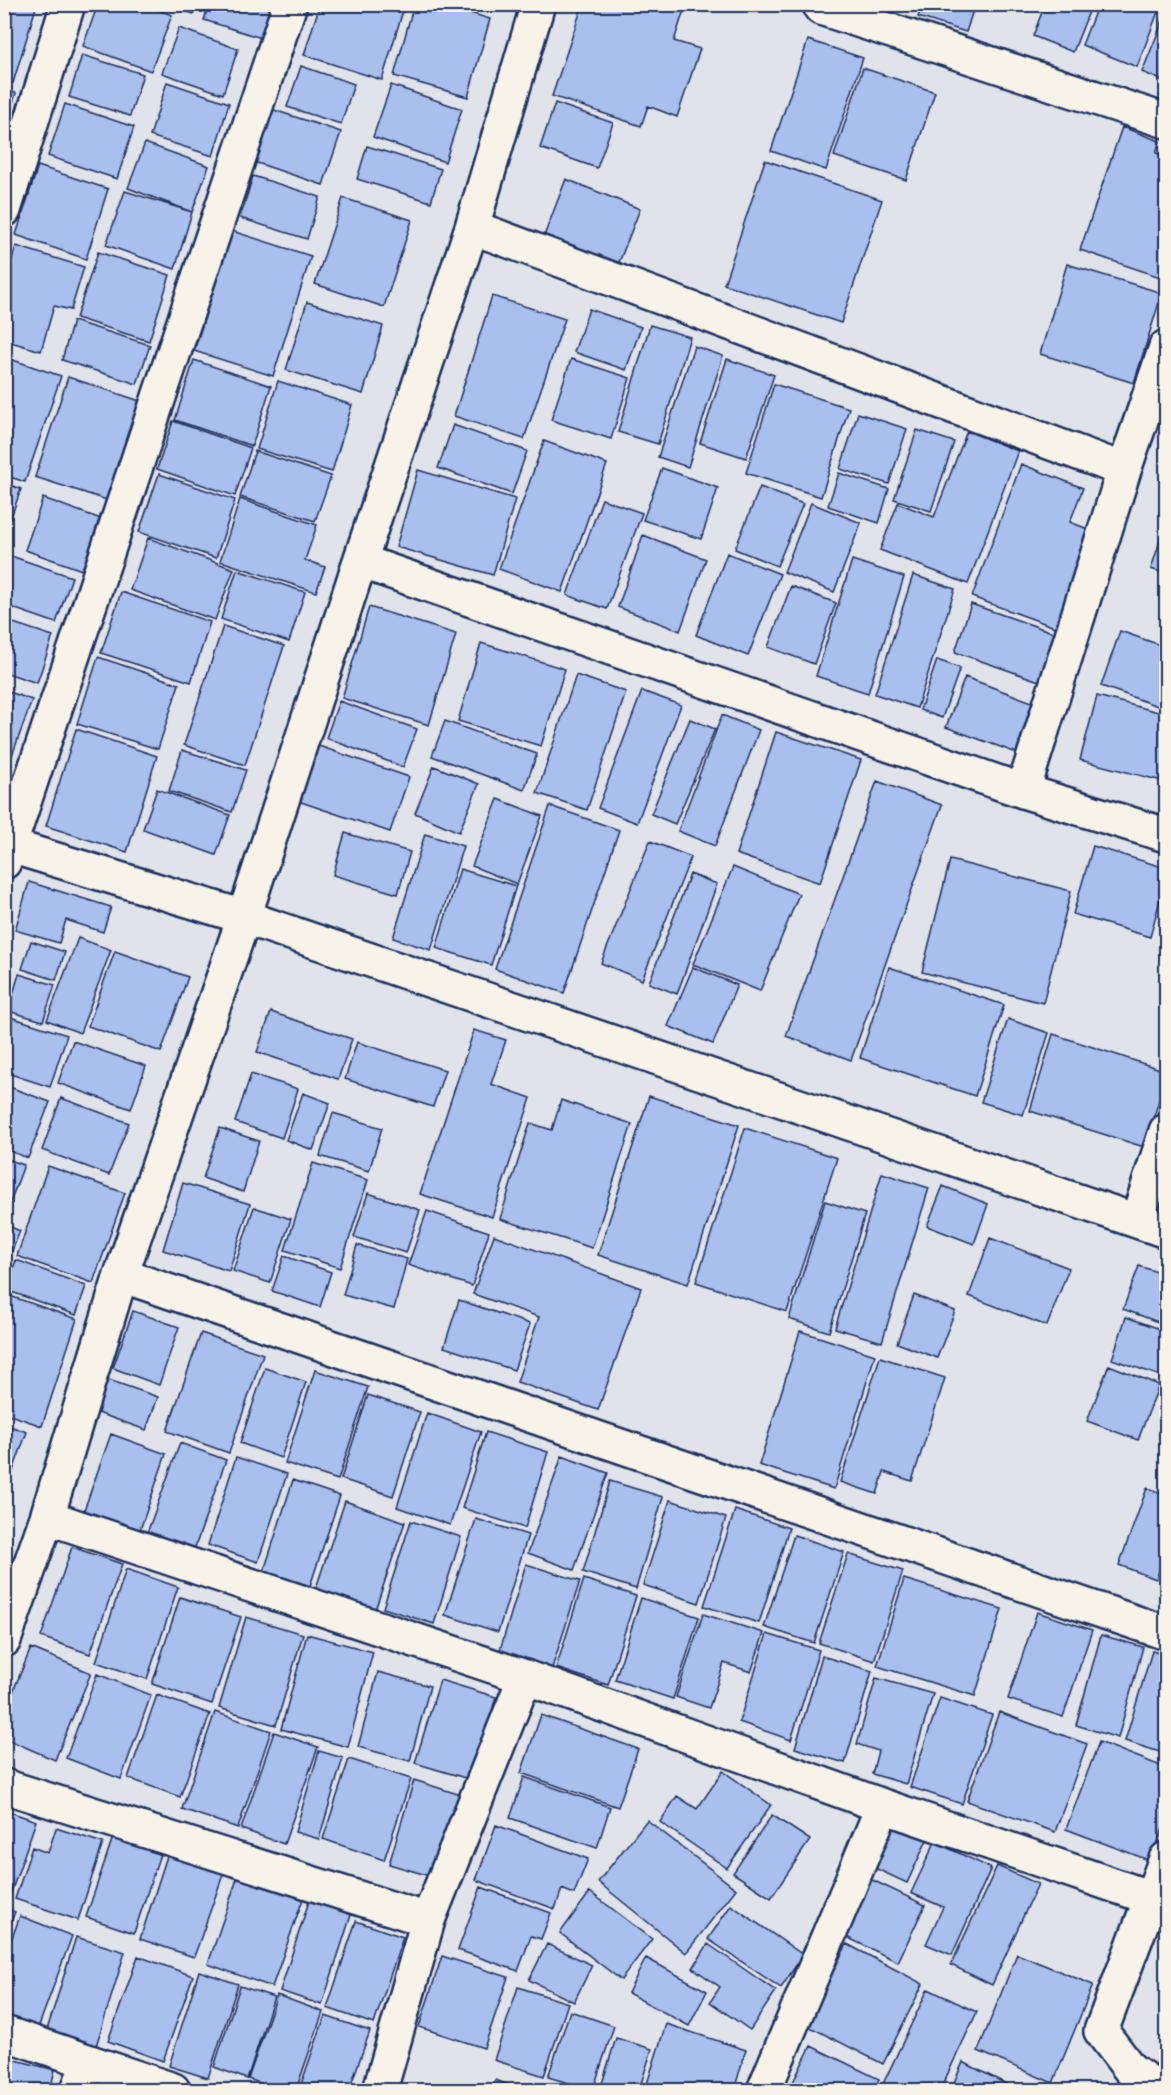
<svg xmlns="http://www.w3.org/2000/svg" width="1171" height="2095" font-family="'Patrick Hand',sans-serif">
<style>
.building{fill:#a9bfed;stroke:#1b2f5e;stroke-width:1.5}
.lines{fill:none;stroke-linecap:round;stroke-linejoin:round}
.minor-casing{stroke:#1b2f5e;stroke-width:38}
.minor{stroke:#f7f3e8;stroke-width:33}
</style>
<rect width="100%" height="100%" fill="#e0e3ea"/>
<filter id="ink" filterUnits="userSpaceOnUse"><feTurbulence type="fractalNoise" baseFrequency=".0167" numOctaves="2"/><feDisplacementMap in="SourceGraphic" scale="12" xChannelSelector="R" yChannelSelector="G"/><feConvolveMatrix kernelMatrix="1 2 1 2 8 2 1 2 1" color-interpolation-filters="sRGB"/></filter>
<g filter="url(#ink)">
<!-- building -->
<path class="building" d="M4 4H37L13 83 4 81Z
M98 4H143L172 15 151 71 83 46Z
M164 4H197L194 14Z
M209 4H278L268 40 204 20Z
M320 4H405L382 80 304 55Z
M414 4H441L490 19 468 97 394 76Z
M583 4H686L674 41 700 49 677 117 648 106 641 126 552 96Z
M922 4H975L966 32 918 17Z
M1045 4H1092L1073 52 1033 36Z
M1098 4H1161L1137 67 1082 45Z
M1166 13V82L1142 72Z
M179 28 238 49 223 94 162 73Z
M808 40 863 58 826 170 771 151Z
M82 55 143 74 130 116 69 97Z
M301 66 354 84 341 124 287 107Z
M863 68 935 92 906 180 834 156Z
M167 82 229 103 213 156 150 136Z
M391 85 462 109 445 162 373 137Z
M4 90 16 93 4 130Z
M555 103 613 123 597 168 540 148Z
M65 104 134 127 117 179 48 156Z
M271 109 341 132 323 185 254 162Z
M1122 127 1160 141 1156 153 1166 156V279L1080 250Z
M145 143 209 166 192 212 128 188Z
M367 146 441 169 431 202 357 179Z
M765 160 882 200 841 323 724 284Z
M38 166 108 189 86 259 16 235Z
M253 176 320 197 307 239 240 218Z
M566 179 640 209 618 265 544 236Z
M125 191 192 212 175 269 106 245Z
M343 198 412 220 384 307 315 284Z
M232 231 311 256 273 376 194 351Z
M16 246 84 267 71 310 54 306 41 351 4 340V285Z
M98 252 170 275 149 341 76 318Z
M1067 264 1162 293 1134 383 1040 354Z
M492 296 565 319 524 439 454 416Z
M307 302 383 326 363 394 286 370Z
M589 309 641 327 626 370 574 352Z
M73 321 150 345 137 384 62 360Z
M650 325 690 337 658 444 618 432Z
M694 346 723 356 688 467 658 457Z
M4 357 61 376 25 482 4 475Z
M571 359 630 378 611 439 551 420Z
M727 359 774 375 746 458 700 443Z
M194 360 271 386 252 446 175 420Z
M68 377 140 401 107 500 35 477Z
M278 381 352 405 332 472 257 449Z
M774 384 849 408 821 497 746 473Z
M858 413 907 429 889 484 840 469Z
M173 421 251 448 235 496 157 469Z
M453 425 527 451 512 494 438 468Z
M917 430 954 442 931 511 894 499Z
M967 431 1018 451 968 584 880 550 898 503 934 517Z
M544 441 607 464 562 592 499 569Z
M255 451 331 476 315 521 240 497Z
M1021 464 1083 488 1070 522 1098 533 1063 630 972 597Z
M662 468 718 488 701 539 643 520Z
M418 470 515 499 493 575 396 547Z
M839 473 889 489 879 523 828 506Z
M159 474 235 500 216 558 139 532Z
M4 483 21 489 4 537Z
M760 487 803 504 777 566 735 549Z
M43 498 101 519 82 570 25 550Z
M240 499 317 525 305 560 325 567 316 592 220 561Z
M602 499 642 513 607 609 567 595Z
M811 503 861 523 834 592 784 572Z
M1166 522V574L1151 569Z
M643 535 706 559 680 631 618 607Z
M148 538 234 569 215 620 130 590Z
M727 553 780 574 748 656 696 635Z
M11 556 72 577 56 623 4 605V574Z
M852 560 904 577 868 693 816 676Z
M237 570 305 592 289 642 221 619Z
M913 575 955 589 917 708 875 694Z
M791 586 836 603 814 664 768 647Z
M121 592 210 622 191 682 101 653Z
M971 604 1058 634 1042 682 955 652Z
M369 607 456 634 429 725 342 698Z
M4 620 53 636 37 683 4 672Z
M223 626 284 646 245 765 184 745Z
M1120 631 1166 647V709L1101 686Z
M481 643 565 669 541 746 458 721Z
M98 657 179 684 158 749 77 724Z
M937 660 960 668 942 718 920 710Z
M576 675 626 692 587 810 537 793Z
M965 677 1040 705 1022 755 946 727Z
M4 690 32 700 9 764 4 762Z
M642 691 681 705 637 823 598 808Z
M1097 696 1166 714V782L1080 760Z
M339 701 417 729 403 767 326 738Z
M722 715 759 730 715 846 678 831Z
M690 719 715 729 675 824 651 814Z
M445 721 537 754 524 790 432 756Z
M76 729 157 756 127 852 46 826Z
M776 732 861 760 820 883 736 854Z
M313 744 409 777 390 832 295 800Z
M182 750 246 770 232 812 169 791Z
M434 766 479 784 459 832 415 813Z
M877 781 942 805 851 1060 786 1036Z
M157 789 230 815 216 855 143 829Z
M498 799 542 816 517 884 472 866Z
M550 806 619 830 564 993 495 969Z
M345 833 410 852 398 894 333 875Z
M425 834 463 846 431 950 393 938Z
M650 841 691 857 642 980 601 963Z
M1093 846 1166 868V878L1150 937 1073 914Z
M950 860 1071 891 1043 1003 922 972Z
M733 867 799 894 760 991 693 964Z
M460 869 516 886 491 965 436 948Z
M690 874 717 884 677 994 649 983Z
M29 882 111 907 103 932 66 920 59 943 15 930Z
M78 938 111 950 80 1033 47 1020Z
M31 941 65 952 56 980 22 969Z
M115 951 188 977 161 1052 88 1026Z
M693 967 737 985 713 1044 668 1026Z
M889 967 1004 1005 975 1096 860 1058Z
M19 974 55 985 43 1021 8 1011Z
M271 1012 352 1039 338 1079 257 1052Z
M4 1015 67 1035 50 1087 4 1072Z
M1008 1019 1049 1033 1023 1115 981 1102Z
M474 1030 506 1040 491 1084 531 1098 492 1217 420 1194Z
M1053 1034 1166 1071V1079L1144 1147 1030 1111Z
M73 1041 146 1066 131 1109 58 1083Z
M357 1042 445 1070 433 1107 345 1079Z
M251 1074 298 1089 282 1138 235 1122Z
M4 1085 50 1102 28 1158 4 1149Z
M303 1093 330 1103 313 1150 286 1140Z
M649 1096 739 1125 688 1284 598 1255Z
M61 1098 129 1123 109 1175 42 1150Z
M561 1100 632 1124 592 1248 500 1219 530 1123 552 1130Z
M333 1113 382 1128 369 1171 320 1156Z
M220 1128 259 1141 243 1192 203 1178Z
M745 1128 837 1158 787 1312 696 1282Z
M4 1158 24 1165 5 1216H4Z
M313 1163 368 1180 340 1268 285 1250Z
M48 1166 125 1193 93 1283 17 1256Z
M882 1173 929 1188 882 1342 835 1328Z
M183 1183 250 1204 229 1271 163 1250Z
M943 1186 988 1204 974 1244 927 1226Z
M368 1193 420 1210 406 1253 354 1237Z
M825 1201 865 1214 829 1332 789 1319Z
M254 1207 291 1219 270 1283 233 1271Z
M427 1211 489 1232 472 1286 408 1265Z
M4 1224 20 1231 4 1271Z
M494 1235 641 1288 598 1410 517 1382 539 1317 473 1294Z
M990 1238 1069 1268 1047 1326 969 1296Z
M357 1245 407 1259 394 1309 343 1295Z
M284 1256 331 1272 320 1307 272 1291Z
M16 1260 86 1286 76 1315 6 1290Z
M1139 1266 1166 1275V1325L1123 1309Z
M4 1294 77 1319 42 1426 4 1413Z
M914 1295 955 1311 937 1358 897 1343Z
M459 1300 530 1324 514 1370 444 1347Z
M133 1311 179 1327 159 1385 113 1368Z
M1126 1317 1166 1331V1378L1112 1359Z
M800 1331 875 1355 834 1489 759 1465Z
M201 1333 263 1354 229 1453 167 1431Z
M880 1357 945 1378 912 1481 884 1472 877 1494 840 1482Z
M1109 1365 1159 1385 1138 1440 1087 1421Z
M265 1368 306 1382 281 1458 240 1443Z
M315 1370 368 1387 338 1480 285 1463Z
M106 1379 158 1397 146 1430 95 1412Z
M368 1395 420 1412 393 1496 341 1479Z
M427 1413 481 1432 450 1525 397 1507Z
M4 1424 27 1432 6 1490H4Z
M486 1432 548 1452 525 1528 462 1508Z
M111 1434 166 1454 139 1533 83 1513Z
M180 1443 226 1460 194 1550 147 1533Z
M562 1456 608 1473 574 1570 528 1553Z
M236 1457 287 1474 258 1562 208 1545Z
M293 1480 340 1496 310 1586 264 1571Z
M610 1481 663 1497 636 1589 583 1572Z
M1147 1488 1166 1495V1552L1156 1579 1119 1565Z
M670 1500 726 1518 699 1603 643 1585Z
M345 1501 405 1522 375 1610 315 1591Z
M735 1510 789 1528 759 1623 704 1606Z
M476 1519 528 1535 498 1632 445 1615Z
M411 1521 461 1537 434 1624 383 1608Z
M794 1535 844 1552 814 1643 764 1627Z
M72 1547 122 1564 90 1654 41 1637Z
M848 1554 903 1571 874 1661 819 1643Z
M526 1564 580 1581 552 1668 500 1650Z
M126 1569 178 1587 147 1679 96 1662Z
M584 1579 636 1596 608 1685 556 1668Z
M904 1579 1002 1609 975 1696 877 1666Z
M180 1597 241 1617 212 1704 152 1684Z
M641 1598 699 1617 673 1699 615 1680Z
M1037 1612 1092 1630 1063 1717 1008 1699Z
M703 1614 764 1633 751 1672 724 1663 709 1708 676 1697Z
M246 1617 303 1634 276 1725 219 1708Z
M307 1634 373 1652 348 1747 281 1729Z
M767 1634 819 1650 791 1740 739 1722Z
M1101 1635 1143 1647 1118 1738 1076 1725Z
M31 1648 91 1673 55 1760 4 1738V1713Z
M1152 1651 1166 1655V1754L1125 1741Z
M822 1656 872 1671 845 1763 795 1748Z
M378 1672 430 1686 410 1761 358 1747Z
M97 1674 151 1695 121 1779 66 1758Z
M876 1678 933 1694 906 1784 872 1774 878 1751 857 1744Z
M440 1680 496 1697 472 1780 415 1763Z
M157 1695 210 1714 180 1797 128 1778Z
M940 1698 992 1715 962 1804 910 1787Z
M215 1712 271 1731 238 1828 182 1809Z
M999 1712 1087 1744 1055 1832 967 1801Z
M541 1715 638 1749 618 1807 521 1773Z
M274 1732 318 1747 284 1844 241 1829Z
M1099 1742 1166 1768V1820L1151 1861 1066 1829Z
M319 1751 343 1758 319 1839 295 1832Z
M349 1759 411 1779 384 1860 323 1839Z
M723 1771 771 1805 727 1868 660 1822 677 1796 697 1809Z
M524 1777 610 1807 597 1848 510 1818Z
M414 1780 464 1796 440 1879 389 1864Z
M4 1810 36 1821 7 1904 4 1903Z
M772 1815 810 1840 771 1898 733 1873Z
M647 1820 736 1889 686 1953 598 1882Z
M887 1822 927 1840 907 1883 868 1865Z
M496 1825 588 1859 574 1894 562 1889 555 1909 476 1880Z
M56 1828 103 1843 78 1920 15 1899 32 1847 48 1853Z
M113 1837 160 1854 134 1933 86 1917Z
M935 1842 991 1868 952 1955 926 1944 943 1907 911 1893Z
M169 1850 225 1869 194 1957 140 1939Z
M997 1866 1038 1884 992 1985 951 1965Z
M238 1876 303 1899 272 1987 208 1964Z
M868 1878 925 1905 898 1962 842 1935Z
M481 1887 551 1913 541 1939 531 1936 518 1971 458 1950Z
M590 1892 652 1939 621 1980 560 1933Z
M310 1898 352 1912 322 2005 280 1991Z
M731 1905 803 1955 781 1988 708 1939Z
M4 1908 15 1912 4 1940Z
M20 1916 72 1936 37 2031 4 2019V1960Z
M356 1921 403 1937 374 2024 327 2008Z
M76 1937 125 1952 96 2046 47 2030Z
M547 1944 592 1965 574 2002 529 1980Z
M708 1944 776 1991 750 2030 710 2002 720 1987 693 1968Z
M847 1944 923 1984 883 2064 806 2025Z
M1017 1954 1093 1985 1053 2083 978 2051Z
M138 1956 193 1976 163 2061 108 2041Z
M442 1956 508 1977 484 2048 419 2027Z
M646 1958 707 1991 689 2026 628 1993Z
M199 1971 238 1984 208 2078 169 2066Z
M240 1986 274 1997 247 2079 214 2067Z
M518 1987 568 2003 544 2076 494 2060Z
M928 1989 977 2012 940 2090H896L883 2084Z
M277 1995 323 2012 296 2090H280L248 2079Z
M570 2011 614 2026 593 2090 548 2077Z
M325 2016 370 2031 349 2090H299Z
M666 2024 746 2050 734 2090H645Z
M616 2038 652 2049 639 2090H600Z
M811 2046 879 2079 873 2090H789Z
M4 2057 55 2070 50 2090H4Z
M963 2062 1018 2090H951Z
M495 2080 523 2090H491Z"/>
<g class="lines">
<!-- minor casing -->
<g class="minor-casing">
<path id="minor" d="M821 8 1166 121
M4 210 68 4
M472 227 1124 470
M360 561 1023 791 1166 835
M1023 791 1124 470 1166 347
M4 844 244 917 1166 1231
M4 862 290 4
M1137 1221 1166 1131
M121 1275 1166 1633
M47 1517 525 1677 883 1806 1151 1898 1166 1859
M4 1640 47 1517 121 1275 244 917 360 561 472 227 538 4
M4 1786 428 1920
M1151 1898 1101 2031 1130 2069 1160 2090
M4 2033 173 2090
M78 2090 88 2063
M380 2090 428 1920 525 1677
M764 2090 883 1806"/>
</g>
<!-- minor -->
<use href="#minor" class="minor"/>
</g>
</g>
<!-- margin -->
<rect width="1171" height="2095" fill="none" stroke="#f7f3e8" stroke-width="24"/>
<rect x="12" y="12" width="1147" height="2071" fill="none" stroke="#1b2f5e" stroke-width="2" filter="url(#ink)"/>
</svg>
